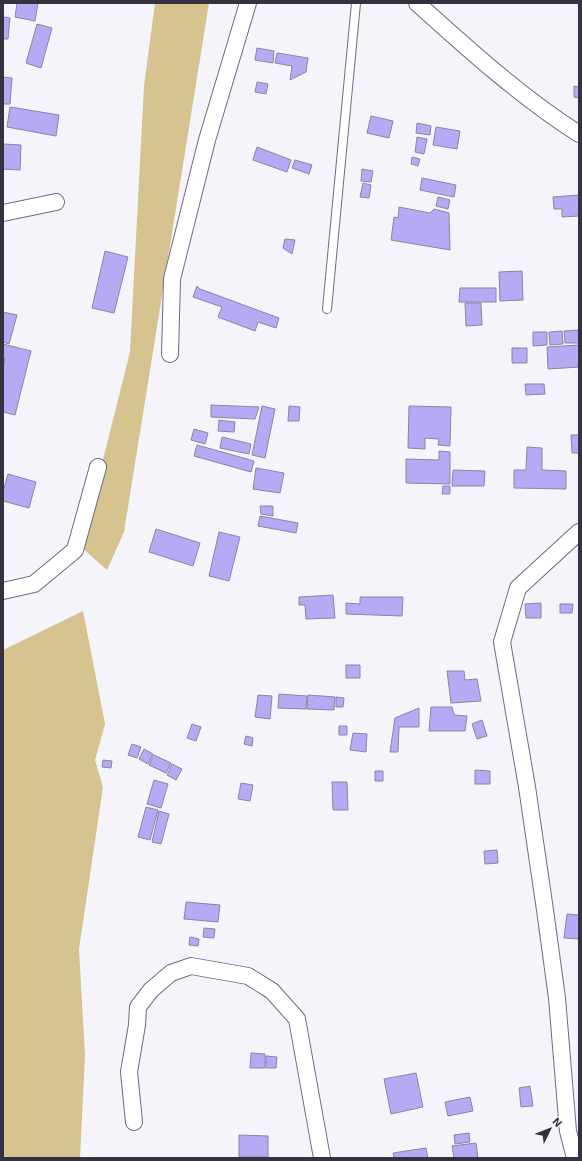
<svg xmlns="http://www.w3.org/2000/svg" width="582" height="1161" font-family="'Exo 2',sans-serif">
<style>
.green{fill:#d6c390}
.building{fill:#b8a9f5;stroke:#8a85a1}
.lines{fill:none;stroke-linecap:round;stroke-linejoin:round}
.lane-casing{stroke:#6f6a85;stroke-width:10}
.street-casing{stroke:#6f6a85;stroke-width:18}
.lane{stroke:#fff;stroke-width:8}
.street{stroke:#fff;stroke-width:16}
</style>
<rect width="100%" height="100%" fill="#f5f4fa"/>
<!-- green -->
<path class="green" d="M155 3H209L124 532 107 570 81 547 130 352 144 86Z
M83 611 105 724 95 760 103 787 79 949 85 1055 80 1158H3V650Z"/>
<!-- building -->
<path class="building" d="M17 3H38L35 21 15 17Z
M3 17 10 18 8 39H3Z
M37 24 52 28 41 68 26 63Z
M257 48 274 51 273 63 255 60Z
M277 53 308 58 306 72 290 80 292 66 275 63Z
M3 77 12 78 10 104H3Z
M257 82 268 84 266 94 255 92Z
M574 86 579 87V98L574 97Z
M10 107 59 115 56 136 7 127Z
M371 116 393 121 389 138 367 133Z
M417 123 431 126 430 135 416 133Z
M436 127 460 131 457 149 433 145Z
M417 137 427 139 424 154 415 152Z
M3 144 21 145 20 170 3 169Z
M257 147 291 160 287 172 253 160Z
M412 157 420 159 418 166 411 164Z
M295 160 312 165 309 174 292 168Z
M362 169 373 171 371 182 361 181Z
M422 178 456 185 454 197 420 190Z
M363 183 371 185 369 198 360 197Z
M579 195V216L562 217V209H554L553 197Z
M438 197 450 200 448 209 436 206Z
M399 207 430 213 434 209 449 213 450 250 391 240 394 217 398 218Z
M285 239 295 240 292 254 283 248Z
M105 251 128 257 114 313 92 308Z
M522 271 523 300 500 301 499 272Z
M197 286 200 289 279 318 276 328 258 322 255 331 218 317 222 307 193 297Z
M460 288H496V302H459Z
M465 303H481L482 325 466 326Z
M3 312 17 315 9 344 3 342Z
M579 330V343H565L564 331Z
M562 331 563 344 550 345 549 332Z
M533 332H547V345L533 346Z
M3 344 31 351 15 415 3 412V369L5 359H3Z
M579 345V367L548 369 547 347Z
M512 348H527V363H512Z
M525 384H544L545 394 526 395Z
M211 405 259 407 255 419 211 417Z
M262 406 275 409 265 458 252 455Z
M289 406 300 407 299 421H288Z
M409 406 451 407 450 446 438 445 439 439 425 438V449L408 448Z
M219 420 235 422 234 432 218 431Z
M194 429 208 433 205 444 191 440Z
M571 435H579V453H572Z
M222 437 251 444 249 454 220 448Z
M197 445 254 461 251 472 194 456Z
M527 447 542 448V470L566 471V489L514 488V470H526Z
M439 451 450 452V484L406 483V459L439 460Z
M256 468 284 473 280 493 253 489Z
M453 470 485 471 484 486H452Z
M8 474 36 482 29 508 3 501V492Z
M443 486H450V494H442Z
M260 506H273V516L261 514Z
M260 516 298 523 296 533 258 526Z
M156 529 200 543 193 566 149 552Z
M219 532 240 537 229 581 209 576Z
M333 595 335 618 306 619 305 605H299V597Z
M360 597H403L402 616 346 614V603L360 604Z
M541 603V618H526L525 604Z
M560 604H573L572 613H560Z
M346 665H360V678H346Z
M447 671H464L465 680 477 679 481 701 451 703Z
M279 694 307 696 306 709 278 708Z
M258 695 272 696 270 719 255 717Z
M308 695 335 697 334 710 307 709Z
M336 697 344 698 343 707H336Z
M431 707H452L454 715 467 716 465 731H429Z
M419 708V727H399L398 752H390L395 718Z
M482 720 487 736 477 739 472 724Z
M192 724 201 727 196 741 187 738Z
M339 726H347V735H339Z
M353 733 367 734 366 752 350 750Z
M246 736 253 738 252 746 244 744Z
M132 744 141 747 137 758 128 755Z
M144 749 153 754 148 764 139 759Z
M154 755 171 763 166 773 149 765Z
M103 760 112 761 111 768 102 767Z
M172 764 182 769 176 780 167 775Z
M475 770 490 771V784H475Z
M375 771H383V781H375Z
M154 780 168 784 161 808 147 804Z
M332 782H347L348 810H333Z
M241 783 253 785 250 801 238 799Z
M146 807 158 810 150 840 138 837Z
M159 811 169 814 161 844 152 842Z
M497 850 498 863 485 864 484 851Z
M186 902 220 905 218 922 184 919Z
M567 914 579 915V939L564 938Z
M204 928 215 929 214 938 203 937Z
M190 937 199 939 198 946 189 945Z
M251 1053 265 1054V1068H250Z
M266 1056 277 1057 276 1068H266Z
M416 1073 423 1107 391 1114 384 1079Z
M530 1086 533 1106 521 1107 519 1088Z
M470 1097 473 1111 448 1116 445 1102Z
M469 1133 470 1142 455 1144 454 1135Z
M239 1135 268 1136V1157H239Z
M476 1143 478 1158H454L452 1146Z
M426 1148 428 1158H394L393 1153Z"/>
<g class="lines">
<!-- lane casing -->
<g class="lane-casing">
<path id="lane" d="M327 309 356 3"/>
</g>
<!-- street casing -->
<g class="street-casing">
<path id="street" d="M417 3C468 49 521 97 579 134
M3 213 56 202
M170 354 172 279 207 140 248 3
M3 591 34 584 75 550 98 467
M134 1122 129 1072 137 1025 138 1007 151 990 171 973 191 966 248 976 272 991 297 1019 322 1158
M575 1158 568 1131 557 998 545 910 527 787 502 642 518 588 579 532"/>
</g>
<!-- lane -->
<use href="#lane" class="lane"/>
<!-- street -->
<use href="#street" class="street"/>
</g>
<!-- border -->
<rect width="582" height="1161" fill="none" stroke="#34323e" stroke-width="8"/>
<!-- north arrow -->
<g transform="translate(550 1129) rotate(47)" stroke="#f5f4fa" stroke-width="3" paint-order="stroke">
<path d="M0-3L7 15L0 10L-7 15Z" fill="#34323e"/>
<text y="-6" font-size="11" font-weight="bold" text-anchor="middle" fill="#34323e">N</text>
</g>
</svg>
